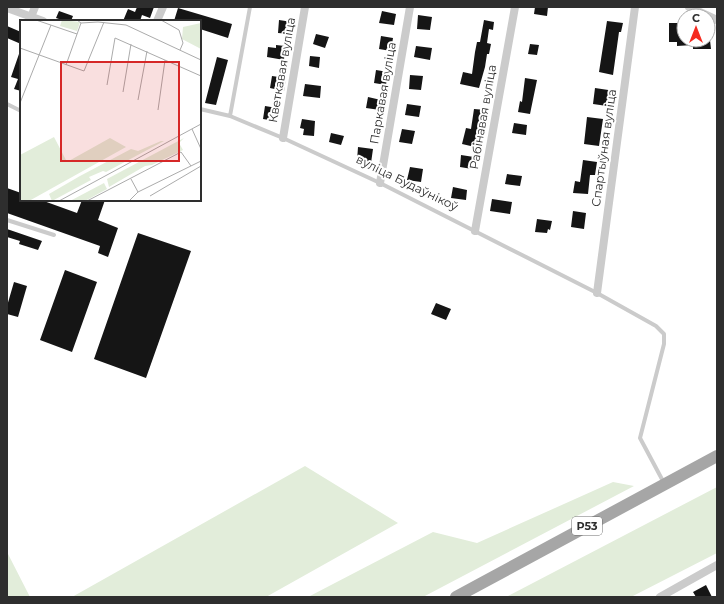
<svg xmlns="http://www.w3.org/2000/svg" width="724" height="604" font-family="Montserrat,sans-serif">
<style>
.green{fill:#e2edda}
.building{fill:#151515}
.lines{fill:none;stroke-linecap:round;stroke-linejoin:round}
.lane{stroke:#cbcbcb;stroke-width:4}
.street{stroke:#cbcbcb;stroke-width:8}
.primary{stroke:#a6a6a6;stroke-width:12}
.labels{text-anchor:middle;stroke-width:4;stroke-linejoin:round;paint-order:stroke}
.shield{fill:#fff;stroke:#6d6d6d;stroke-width:1}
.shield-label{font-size:11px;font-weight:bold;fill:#2e2e2e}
.street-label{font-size:12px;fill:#2e2e2e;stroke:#fff}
.inset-road{fill:none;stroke:#ababab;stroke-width:1}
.view{fill:#d62828;fill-opacity:0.15;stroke:#d62828;stroke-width:2}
.inset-edge{fill:none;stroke:#2e2e2e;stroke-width:2}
</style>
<rect width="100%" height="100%" fill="#fff"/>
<!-- green -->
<path class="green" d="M305 466 398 523 266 597H72Z
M613 482 634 486 423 597H308L433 532 477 543Z
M717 487V553L631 597H506Z
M7 552 30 597H7Z"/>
<!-- building -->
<path class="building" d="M137 7H154L150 18 142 15 140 21H123L128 9 135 12Z
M535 7H548L547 16 534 14Z
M178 8 232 24 228 38 200 29V21H174Z
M59 11 73 16 71 21H65L56 18Z
M382 11 396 14 394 25 379 23Z
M418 15 432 17 430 30 417 29Z
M279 20 292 22 291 34 278 33Z
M484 20 494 22 493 30 489 29 487 43 491 44 489 54H487L485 67 479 88 460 84 463 72 472 74 475 52 477 42H480Z
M607 21 623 23 621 32H619L613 75 599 72Z
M669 23H684V40H710L711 49H693V45L677 46V42H669Z
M7 26 21 32V44L7 38Z
M316 34 329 37 325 48 313 44Z
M381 36 393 38 391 51 379 49Z
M530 44 539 45 537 55 528 54Z
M276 45 285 46 284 60 267 57 268 47 276 48Z
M416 46 432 48 430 60 414 57Z
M20 51H21V91L14 89 18 79 11 77Z
M310 56 320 57 319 68 309 66Z
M217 57 228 60 216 105 205 103Z
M376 70 388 72 386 85 374 83Z
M410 75 423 76 421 90 409 89Z
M272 76 286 78 284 91 270 88Z
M525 78 537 80 530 114 518 112 520 101 522 102Z
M305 84 321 86 320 98 303 96Z
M595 88 615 91 614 97 608 96 607 106 593 104Z
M368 97 381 100 380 110 366 108Z
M407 104 421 106 419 117 405 115Z
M265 106 277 108 275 121 263 119Z
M474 109 486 110 485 122 482 121 478 140H476L475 147 462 144 466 128 471 129Z
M587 117 603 119 599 146 584 144Z
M302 119 315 121 314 136 303 135 304 129 300 128Z
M514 123 527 125 526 135 512 133Z
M402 129 415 131 412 144 399 142Z
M331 133 344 136 341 145 329 142Z
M358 147 373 149 371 163 357 161Z
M461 155 474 157 472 169 460 167Z
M583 160 597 162 595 175H590L588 194 573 193 575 181 580 182Z
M410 167 423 169 421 182 407 180Z
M507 174 522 176 520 186 505 184Z
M453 187 467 190 466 200 451 198Z
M7 188 21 193V200H41L77 213 82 200H105L98 220 118 228 108 257 98 253 100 246 7 213Z
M492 199 512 202 510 214 490 211Z
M573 211 586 213 584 229 571 227Z
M537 219 552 221 550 230 548 229 547 233 535 232Z
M7 229 42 241 38 250 19 244 20 241 7 237Z
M138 233 191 251 146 378 94 359Z
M65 270 97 282 72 352 40 340Z
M14 282 27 286 18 317 7 314V306Z
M436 303 451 309 446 320 431 314Z
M706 585 712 597H696L693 592Z"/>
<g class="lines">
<!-- lane -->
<path class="lane" d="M7 104 21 111
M200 109 230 116 283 138 380 183 597 293 656 326 664 334V344L640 438 664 483
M230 116 250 7
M7 220 54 235"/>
<!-- street -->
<path class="street" d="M689 7 717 20
M7 8 43 21
M31 17 35 7
M157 21 163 7
M283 138 305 7
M380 183 410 7
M475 231 515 7
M597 293 635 7
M660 597 717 565"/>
<!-- primary -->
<path class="primary" d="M456 597 717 456"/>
</g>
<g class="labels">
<!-- shield labels -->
<rect class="shield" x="572" y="517" width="30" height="18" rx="3"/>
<g class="shield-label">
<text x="587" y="530">Р53</text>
</g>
<!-- street labels -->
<g class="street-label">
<text transform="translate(282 70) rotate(-80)" y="4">Кветкавая вуліца</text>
<text transform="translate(383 93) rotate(-80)" y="4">Паркавая вуліца</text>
<text transform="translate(483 117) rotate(-80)" y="4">Рабінавая вуліца</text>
<text transform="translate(604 148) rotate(-82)" y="4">Спартыўная вуліца</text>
<text transform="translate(407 183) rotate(26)" y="4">вуліца Будаўнікоў</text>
</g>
</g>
<!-- overview -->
<g transform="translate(20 20)">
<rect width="181" height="181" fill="#fff"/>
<path d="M42 0 60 2 57 11 40 6ZM181 3V29L162 19 163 7ZM34 117 47 142 90 118 106 127 9 181H0V135ZM164 118 159 123 163 130 132 145 125 146 89 167 87 159ZM141 121H144L86 152 83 151 69 157 71 160 32 181 29 174 60 156 111 129 118 131ZM84 163 87 169 65 181H50Z" fill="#e2edda"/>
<path class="inset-road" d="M16 0 57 14M57 0 61 3 78 2 106 5 181 40M141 0 159 10 163 23 160 30M0 28 64 51 84 2M46 45 61 3M87 65 95 18 181 56M103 72 111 24M118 80 127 31M0 83 31 5M138 90 145 40M172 109 181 129M111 159 118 172M130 176 181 146M39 181 181 104M67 181 161 132 171 146M109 181 118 172 181 141"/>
<path class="view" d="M41 42H159V141H41Z"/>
<rect width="181" height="181" class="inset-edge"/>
</g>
<!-- border -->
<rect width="724" height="604" fill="none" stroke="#2e2e2e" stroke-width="16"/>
<!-- north arrow -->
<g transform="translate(696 28)"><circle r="19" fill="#ffffff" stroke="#ababab"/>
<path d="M0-3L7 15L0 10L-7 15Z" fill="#f52b20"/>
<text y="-6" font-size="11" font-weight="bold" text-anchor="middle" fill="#2e2e2e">С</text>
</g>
</svg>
